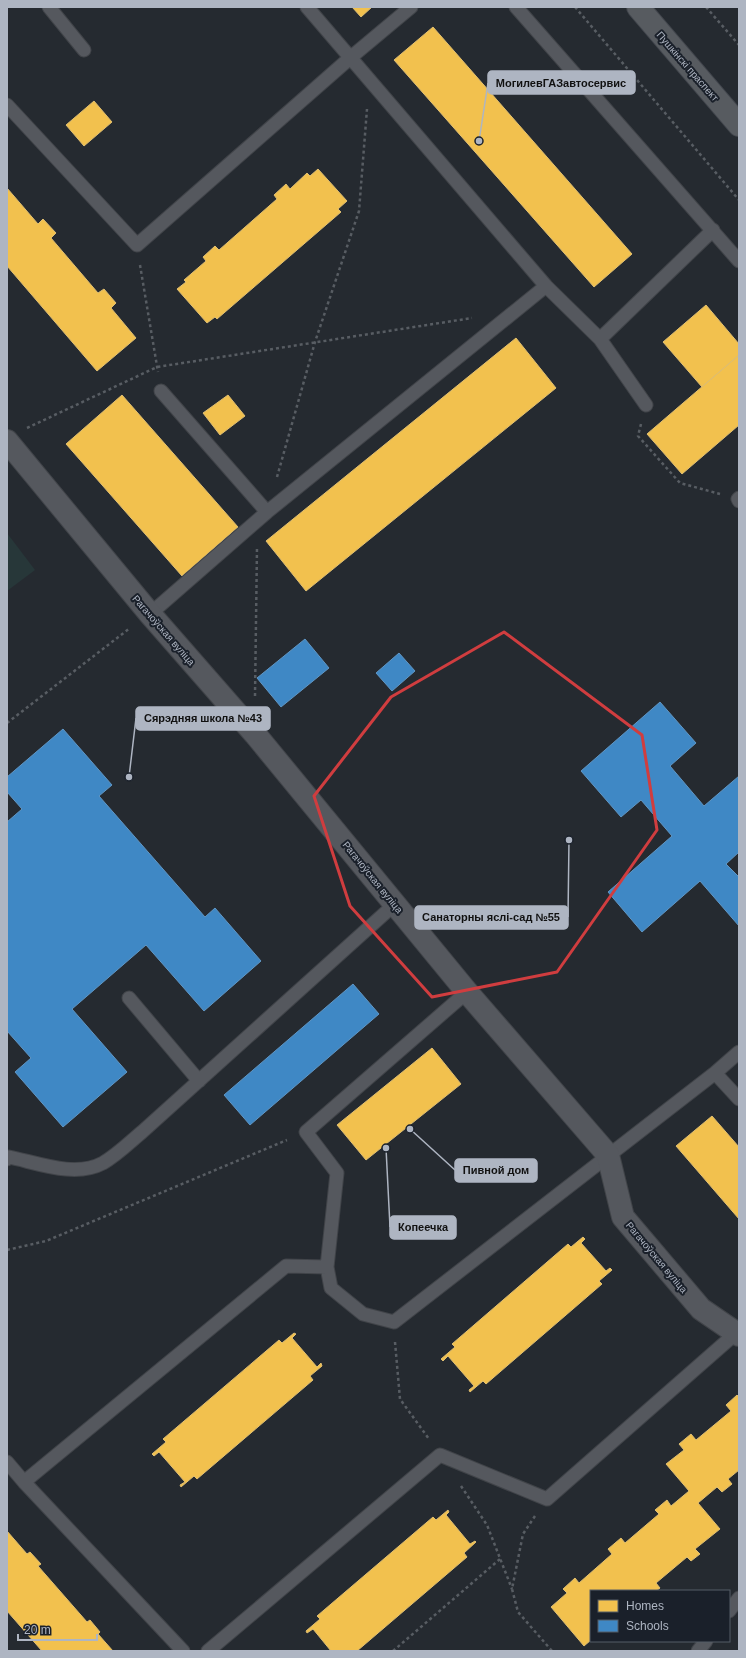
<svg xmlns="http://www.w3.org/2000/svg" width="746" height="1658" font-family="Arial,sans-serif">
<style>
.green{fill:#273739}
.homes{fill:#f2c14e;stroke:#debd71}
.schools{fill:#3f88c5;stroke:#6096c4}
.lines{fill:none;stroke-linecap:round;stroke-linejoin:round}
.service-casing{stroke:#414449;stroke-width:15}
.minor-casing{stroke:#414449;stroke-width:24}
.primary-casing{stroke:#42464d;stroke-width:24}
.path{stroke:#585d63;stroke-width:2.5;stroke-dasharray:3 3;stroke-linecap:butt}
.service{stroke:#55585e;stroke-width:13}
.minor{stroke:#55585e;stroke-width:22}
.primary{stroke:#575b60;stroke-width:22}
.marked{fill:none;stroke:#d03d3f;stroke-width:3;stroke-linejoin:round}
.labels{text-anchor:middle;stroke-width:4;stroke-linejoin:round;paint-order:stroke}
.street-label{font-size:10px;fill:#aeb5c2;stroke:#1a202a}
.leader{fill:none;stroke:#aeb5c2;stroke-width:1.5}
.callout-dot{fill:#aeb5c2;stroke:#1a202a;stroke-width:1.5}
.callout{fill:#aeb5c2;stroke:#aeb5c2;stroke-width:1.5}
.callout-label{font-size:11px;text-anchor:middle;font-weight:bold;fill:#111}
</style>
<rect width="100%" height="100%" fill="#252a30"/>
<!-- green -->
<path class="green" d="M7 533 35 570 7 591Z"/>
<!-- homes -->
<path class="homes" d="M352 7H372L361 17Z
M433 27 632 254 594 287 394 60Z
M94 101 112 122 84 146 66 125Z
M318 169 347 201 338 209 341 212 217 319 215 317 207 323 177 289 186 282 184 280 206 261 203 257 215 246 219 250 277 199 274 195 286 184 290 189 307 173 310 176Z
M7 188 38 224 43 219 56 233 51 238 98 293 104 289 116 303 111 308 136 338 97 371 7 266Z
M706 305 739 344V355L702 387 663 342Z
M516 338 556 388 306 591 266 541Z
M739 355V425L682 474 647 434Z
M122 395 238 527 182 576 66 444Z
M228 395 245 416 220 435 203 413Z
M432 1048 461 1084 366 1160 337 1125Z
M712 1116 739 1147V1219L676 1146Z
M583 1237 585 1239 581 1243 606 1271 610 1268 612 1270 599 1281 602 1284 486 1384 483 1381 470 1392 469 1390 474 1386 448 1356 443 1361 441 1359 455 1347 452 1344 568 1244 571 1247Z
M294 1333 296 1334 292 1338 317 1367 321 1363 322 1366 310 1376 313 1380 197 1479 194 1476 181 1487 180 1485 185 1482 159 1452 154 1456 152 1454 166 1442 163 1439 279 1340 282 1343Z
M737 1395 739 1397V1470L728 1479 732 1484 722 1492 717 1487 698 1503 720 1529 695 1549 700 1554 691 1561 687 1557 656 1583 660 1588 656 1591H591V1640L584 1646 551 1607 567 1593 563 1589 575 1578 579 1583 612 1554 608 1549 621 1538 625 1543 659 1514 655 1510 667 1500 671 1506 689 1491 666 1464 684 1450 679 1444 691 1434 696 1440 731 1411 726 1405Z
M448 1510 449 1512 446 1515 470 1544 475 1541 476 1542 464 1553 467 1557 357 1651H331L313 1629 307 1633 306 1631 320 1619 317 1616 433 1517 436 1520Z
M7 1531 27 1554 30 1552 41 1564 38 1566 87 1622 90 1620 100 1632 98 1634 113 1651H42L7 1611Z"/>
<!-- schools -->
<path class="schools" d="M305 639 329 668 281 707 257 678Z
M399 653 415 671 392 691 376 673Z
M660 702 696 743 670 766 704 806 739 776V852L726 864 739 877V926L700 881 642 932 608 892 672 836 641 800 621 817 581 771Z
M63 729 112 785 99 796 205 917 215 908 261 961 204 1011 146 945 72 1009 127 1072 63 1127 15 1072 31 1058 7 1031V822L22 809 7 792V777Z
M353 984 379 1014 250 1125 224 1095Z"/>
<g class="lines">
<!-- service casing -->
<g class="service-casing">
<path id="service" d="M49 7 84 50
M307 7 546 286 600 339 713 230
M516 7 739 261
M7 105 137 245 350 58 411 7
M600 339 646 405
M161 391 267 512
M739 498 738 499 739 501
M150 614 267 512 546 286
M129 998 199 1081
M715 1073 739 1099
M7 1159 9 1157C38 1163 75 1178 103 1163 117 1155 130 1142 142 1132L395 904
M327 1267 337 1173 306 1132 467 992
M7 1462 24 1482 183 1651
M24 1482 286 1266 327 1267 331 1288 363 1314 394 1322 715 1073 739 1052
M729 1611 739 1598
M208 1651 440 1455 547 1499 735 1334
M698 1651 706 1641"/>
</g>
<!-- minor casing -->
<g class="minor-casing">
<path id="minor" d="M7 441 150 614 255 734 467 992 608 1155 623 1217 701 1309 739 1335"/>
</g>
<!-- primary casing -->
<g class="primary-casing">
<path id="primary" d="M638 7 739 125"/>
</g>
<!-- path -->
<path class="path" d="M575 7 739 200
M706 7 739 45
M140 265 158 372
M641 424 638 436 680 483 720 494
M27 428 157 367 472 318
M277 477 315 342 359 211 367 109
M255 696 257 547
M7 723 130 628
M7 1250 46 1241 287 1140
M395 1342 400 1399 429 1439
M461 1486 487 1525 512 1589
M535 1516 523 1534 512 1589 518 1612 552 1651
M393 1651 500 1559"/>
<!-- service -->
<use href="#service" class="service"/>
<!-- minor -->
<use href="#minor" class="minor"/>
<!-- primary -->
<use href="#primary" class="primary"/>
</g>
<!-- marked area -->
<path class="marked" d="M504 632 642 735 657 830 557 972 432 997 350 906 314 796 391 697Z"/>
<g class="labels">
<!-- street labels -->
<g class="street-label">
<text transform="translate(688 66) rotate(49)" y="4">Пушкінскі праспект</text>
<text transform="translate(164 630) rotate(49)" y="4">Рагачоўская вуліца</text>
<text transform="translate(373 877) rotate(51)" y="4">Рагачоўская вуліца</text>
<text transform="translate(657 1257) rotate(50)" y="4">Рагачоўская вуліца</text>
</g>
</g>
<!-- callouts -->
<path class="leader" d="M479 141L488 83M129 777L136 718M569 840L568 917M410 1129L455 1170M386 1148L390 1227"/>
<g class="callout-dot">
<circle cx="479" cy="141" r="4"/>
<circle cx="129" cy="777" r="4"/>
<circle cx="569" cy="840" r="4"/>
<circle cx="410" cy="1129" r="4"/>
<circle cx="386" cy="1148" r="4"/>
</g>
<g class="callout">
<rect x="488" y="71" width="147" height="23" rx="4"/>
<rect x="136" y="707" width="134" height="23" rx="4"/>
<rect x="415" y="906" width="153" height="23" rx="4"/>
<rect x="455" y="1159" width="82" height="23" rx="4"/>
<rect x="390" y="1216" width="66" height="23" rx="4"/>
</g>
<g class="callout-label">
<text x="561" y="87">МогилевГАЗавтосервис</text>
<text x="203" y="722">Сярэдняя школа №43</text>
<text x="491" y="921">Санаторны яслі-сад №55</text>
<text x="496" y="1174">Пивной дом</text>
<text x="423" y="1231">Копеечка</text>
</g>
<!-- border -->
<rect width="746" height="1658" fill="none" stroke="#aeb5c2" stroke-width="16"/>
<!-- legend -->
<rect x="590" y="1590" width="140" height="52" fill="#1a202a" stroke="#555c67"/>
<rect x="598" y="1600" width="20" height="12" fill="#f2c14e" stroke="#555c67"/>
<text x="626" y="1610" font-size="12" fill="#aeb5c2">Homes</text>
<rect x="598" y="1620" width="20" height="12" fill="#3f88c5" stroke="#555c67"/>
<text x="626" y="1630" font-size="12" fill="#aeb5c2">Schools</text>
<!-- scale -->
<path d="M18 1634v6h79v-6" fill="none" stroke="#aeb5c2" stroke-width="2"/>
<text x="24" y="1634" font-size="12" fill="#aeb5c2" stroke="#1a202a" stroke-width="3" paint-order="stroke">20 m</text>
</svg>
